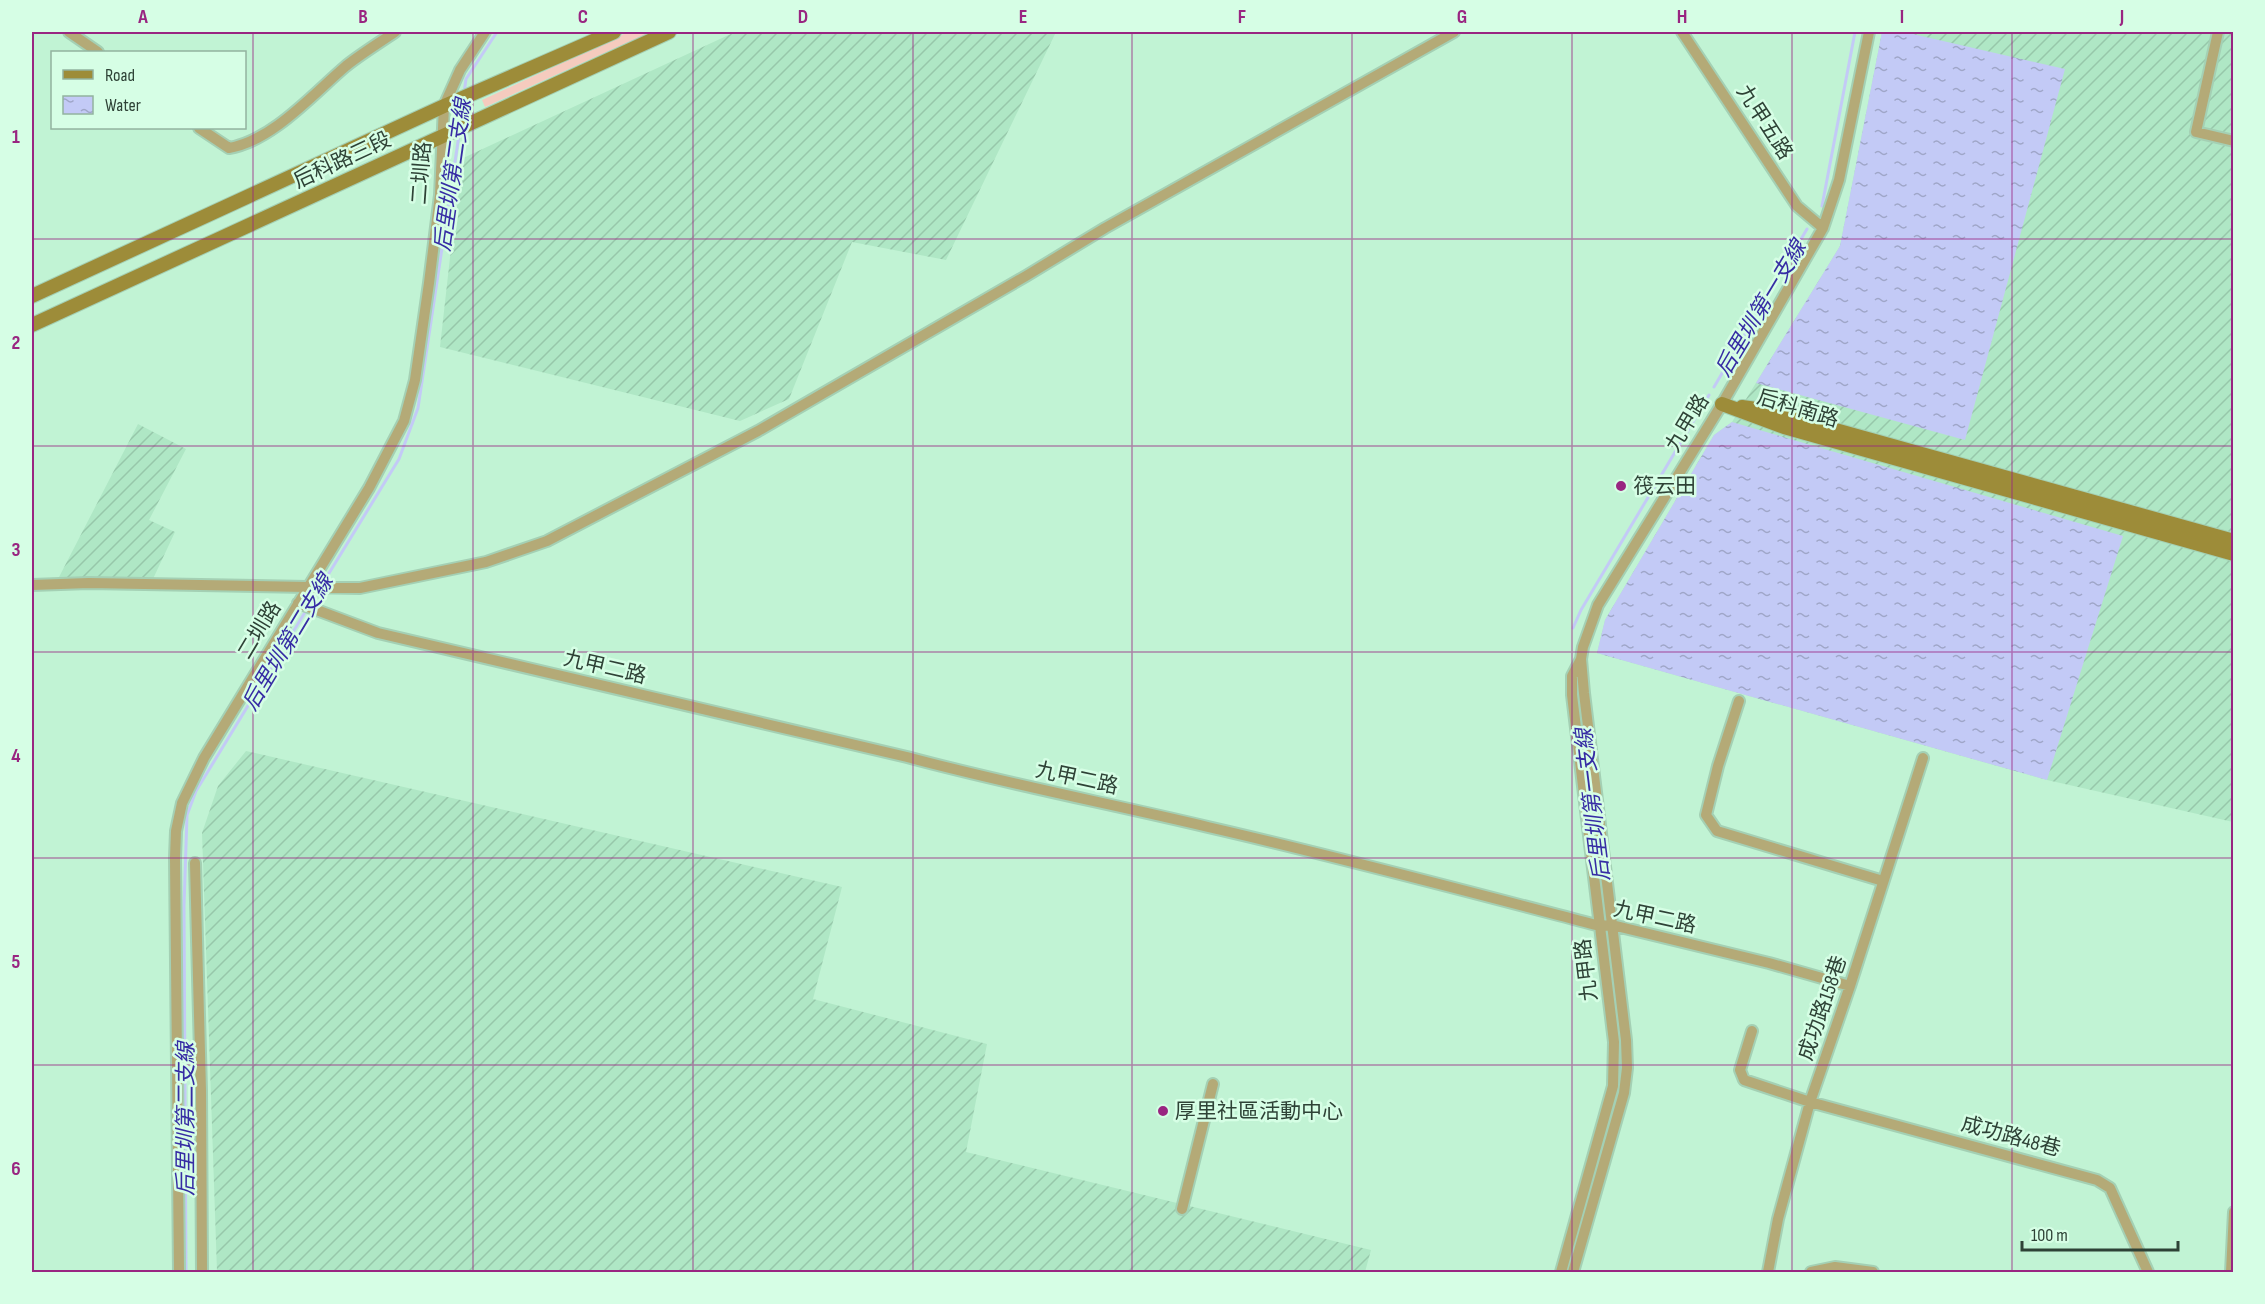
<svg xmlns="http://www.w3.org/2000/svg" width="2265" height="1304" font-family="'Sofia Sans Condensed','Noto Sans TC',sans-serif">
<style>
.industrial{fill:url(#industrial-furrows)}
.grass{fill:#f5cbbe}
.water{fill:url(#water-ripples)}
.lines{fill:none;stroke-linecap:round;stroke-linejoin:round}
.stream{stroke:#c3caf6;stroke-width:3}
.street-casing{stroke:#a4d0b4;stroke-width:14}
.secondary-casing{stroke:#a4d0b4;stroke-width:16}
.street{stroke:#b4aa77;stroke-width:10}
.secondary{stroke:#9d8c39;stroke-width:14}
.grid{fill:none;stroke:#992581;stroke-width:1.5;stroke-opacity:0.55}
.poi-dot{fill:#992581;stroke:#d6fee5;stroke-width:2}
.labels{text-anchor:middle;stroke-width:5;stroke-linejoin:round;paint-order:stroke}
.street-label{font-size:21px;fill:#2e4236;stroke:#d6fee5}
.poi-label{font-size:21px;fill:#2e4236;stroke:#d6fee5;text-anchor:start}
.water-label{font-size:22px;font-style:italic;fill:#362ca4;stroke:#d6fee5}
.neatline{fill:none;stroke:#992581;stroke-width:2}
.grid-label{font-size:20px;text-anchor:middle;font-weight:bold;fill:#992581}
</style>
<defs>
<pattern id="industrial-furrows" width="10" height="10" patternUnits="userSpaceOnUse" patternTransform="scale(1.5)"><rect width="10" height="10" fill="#afe7c5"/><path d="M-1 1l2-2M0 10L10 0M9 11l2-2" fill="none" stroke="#97c7aa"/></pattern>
<pattern id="water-ripples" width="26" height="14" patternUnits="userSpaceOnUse" patternTransform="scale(1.5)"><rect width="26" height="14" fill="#c3caf6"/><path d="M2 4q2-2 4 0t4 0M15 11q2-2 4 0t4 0" fill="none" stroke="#9fa6c8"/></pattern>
</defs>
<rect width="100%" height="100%" fill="#c1f3d4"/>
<!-- industrial -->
<path class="industrial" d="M735 32H1056L946 260 852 242 789 399 740 421 440 347 461 159Z
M1882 32H2233V822L2047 780 1597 653 1605 620 1714 435 1732 422 1840 246Z
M138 424 186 449 149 520 175 532 152 581 58 579Z
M246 751 842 887 813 999 987 1044 966 1152 1371 1250 1365 1272H217L202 833 218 786Z"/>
<!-- grass -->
<path class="grass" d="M628 32H651L485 107 482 100Z"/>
<!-- water -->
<path class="water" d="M1882 32H1904L2065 69 1965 440 1756 383 1840 246Z
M1732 422 2123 536 2047 780 1597 653 1605 620 1714 435Z"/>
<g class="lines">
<!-- stream -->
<path class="stream" d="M464 93 466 79 497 32
M460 122 463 102
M1822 206 1855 32
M1714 387 1807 229
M323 583 399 459 418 408 459 135
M311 604 318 591
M1573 628 1581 610 1709 395
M1580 701 1604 909
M1600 1156 1619 1089 1622 1063 1608 942
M1573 1250 1590 1192
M186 1272 184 906 187 815 196 791 307 609
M1568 1272 1571 1260"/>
<!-- street casing -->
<g class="street-casing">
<path id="street" d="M69 32 98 52
M1682 32 1797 206 1823 228
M2218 32 2196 132 2234 141
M199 128 229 148C272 141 313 94 346 66 361 54 379 43 395 32
M32 585 89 583 360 588 486 562 547 541 758 431 1026 276 1105 228 1454 32
M298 603 378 633 907 757C1007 784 1107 803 1208 827 1339 857 1470 892 1600 926L1612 925 1769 963 1850 986
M1739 701 1718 766 1706 815 1717 831 1883 881
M195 863 201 1091 202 1272
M1752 1031 1740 1070 1744 1080 1810 1102 2097 1180 2110 1188 2148 1272
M1182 1209 1213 1084
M179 1272 175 858 176 831 182 803 204 758 369 488 404 421 415 380 429 283 440 195 444 106 460 70 485 32
M1561 1272 1613 1086 1614 1042 1572 695V676L1581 659
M1573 1272 1624 1093 1627 1068 1626 1040 1584 693 1581 659 1583 647 1598 605 1722 404 1823 228 1839 180 1869 32
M1768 1272 1778 1219 1810 1102 1850 986 1923 758
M1811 1272 1835 1267 1873 1272
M2231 1272 2234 1212"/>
</g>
<!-- secondary casing -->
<g class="secondary-casing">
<path id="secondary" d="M32 296 444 106 614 32
M32 325 669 32
M1722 404 1784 427 2234 554
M1742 407 1764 410 2234 541"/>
</g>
<!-- street -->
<use href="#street" class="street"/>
<!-- secondary -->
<use href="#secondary" class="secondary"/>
</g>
<!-- grid -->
<path class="grid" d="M253 32V1272M473 32V1272M693 32V1272M913 32V1272M1132 32V1272M1352 32V1272M1572 32V1272M1792 32V1272M2012 32V1272M32 239H2234M32 446H2234M32 652H2234M32 858H2234M32 1065H2234"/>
<!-- markers -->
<g class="poi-dot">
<circle cx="1621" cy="486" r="6"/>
<circle cx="1163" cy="1111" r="6"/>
</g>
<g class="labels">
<!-- street labels -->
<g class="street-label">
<text transform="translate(1765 122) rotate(57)" y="7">九甲五路</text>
<text transform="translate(342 160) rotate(-25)" y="7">后科路三段</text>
<text transform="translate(421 173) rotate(-86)" y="7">二圳路</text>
<text transform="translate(1798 408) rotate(17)" y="7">后科南路</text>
<text transform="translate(1687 423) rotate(-59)" y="7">九甲路</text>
<text transform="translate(259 630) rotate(-59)" y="7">二圳路</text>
<text transform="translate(605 667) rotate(13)" y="7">九甲二路</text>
<text transform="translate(1077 778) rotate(12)" y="7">九甲二路</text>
<text transform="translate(1655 917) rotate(12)" y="7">九甲二路</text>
<text transform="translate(1586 970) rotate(-97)" y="7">九甲路</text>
<text transform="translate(1822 1008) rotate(-71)" y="7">成功路158巷</text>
<text transform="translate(2011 1136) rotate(15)" y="7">成功路48巷</text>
</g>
<!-- poi labels -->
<g class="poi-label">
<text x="1633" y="493">筏云田</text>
<text x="1175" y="1118">厚里社區活動中心</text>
</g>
<!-- water labels -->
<g class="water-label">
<text transform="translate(452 175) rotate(-82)" y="8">后里圳第二支線</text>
<text transform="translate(1760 308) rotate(-59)" y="8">后里圳第一支線</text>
<text transform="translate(287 642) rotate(-59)" y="8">后里圳第二支線</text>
<text transform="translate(1592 805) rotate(-97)" y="8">后里圳第一支線</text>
<text transform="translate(185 1119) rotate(-90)" y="8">后里圳第二支線</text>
</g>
</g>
<!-- border -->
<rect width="2265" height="1304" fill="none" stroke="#d6fee5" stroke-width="66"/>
<!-- legend -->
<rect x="51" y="51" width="195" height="78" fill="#d6fee5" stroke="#93b39f" stroke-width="1.5"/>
<rect x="63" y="70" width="30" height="9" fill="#9d8c39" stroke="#93b39f" stroke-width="1.5"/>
<text x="105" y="81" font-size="18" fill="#2e4236">Road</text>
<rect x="63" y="96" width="30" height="18" fill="url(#water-ripples)" stroke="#93b39f" stroke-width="1.5"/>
<text x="105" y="111" font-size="18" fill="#2e4236">Water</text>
<!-- scale -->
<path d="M2022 1241v9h156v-9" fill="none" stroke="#2e4236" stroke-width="3"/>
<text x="2031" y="1241" font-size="18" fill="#2e4236" stroke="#d6fee5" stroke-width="4.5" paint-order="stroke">100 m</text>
<rect x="33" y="33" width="2199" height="1238" class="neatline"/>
<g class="grid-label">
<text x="143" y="23">A</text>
<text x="363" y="23">B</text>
<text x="583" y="23">C</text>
<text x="803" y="23">D</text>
<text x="1023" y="23">E</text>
<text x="1242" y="23">F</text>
<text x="1462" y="23">G</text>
<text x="1682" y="23">H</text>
<text x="1902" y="23">I</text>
<text x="2122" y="23">J</text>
<text x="16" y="143">1</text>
<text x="16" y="349">2</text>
<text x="16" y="556">3</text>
<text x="16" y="762">4</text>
<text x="16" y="968">5</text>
<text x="16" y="1175">6</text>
</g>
</svg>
